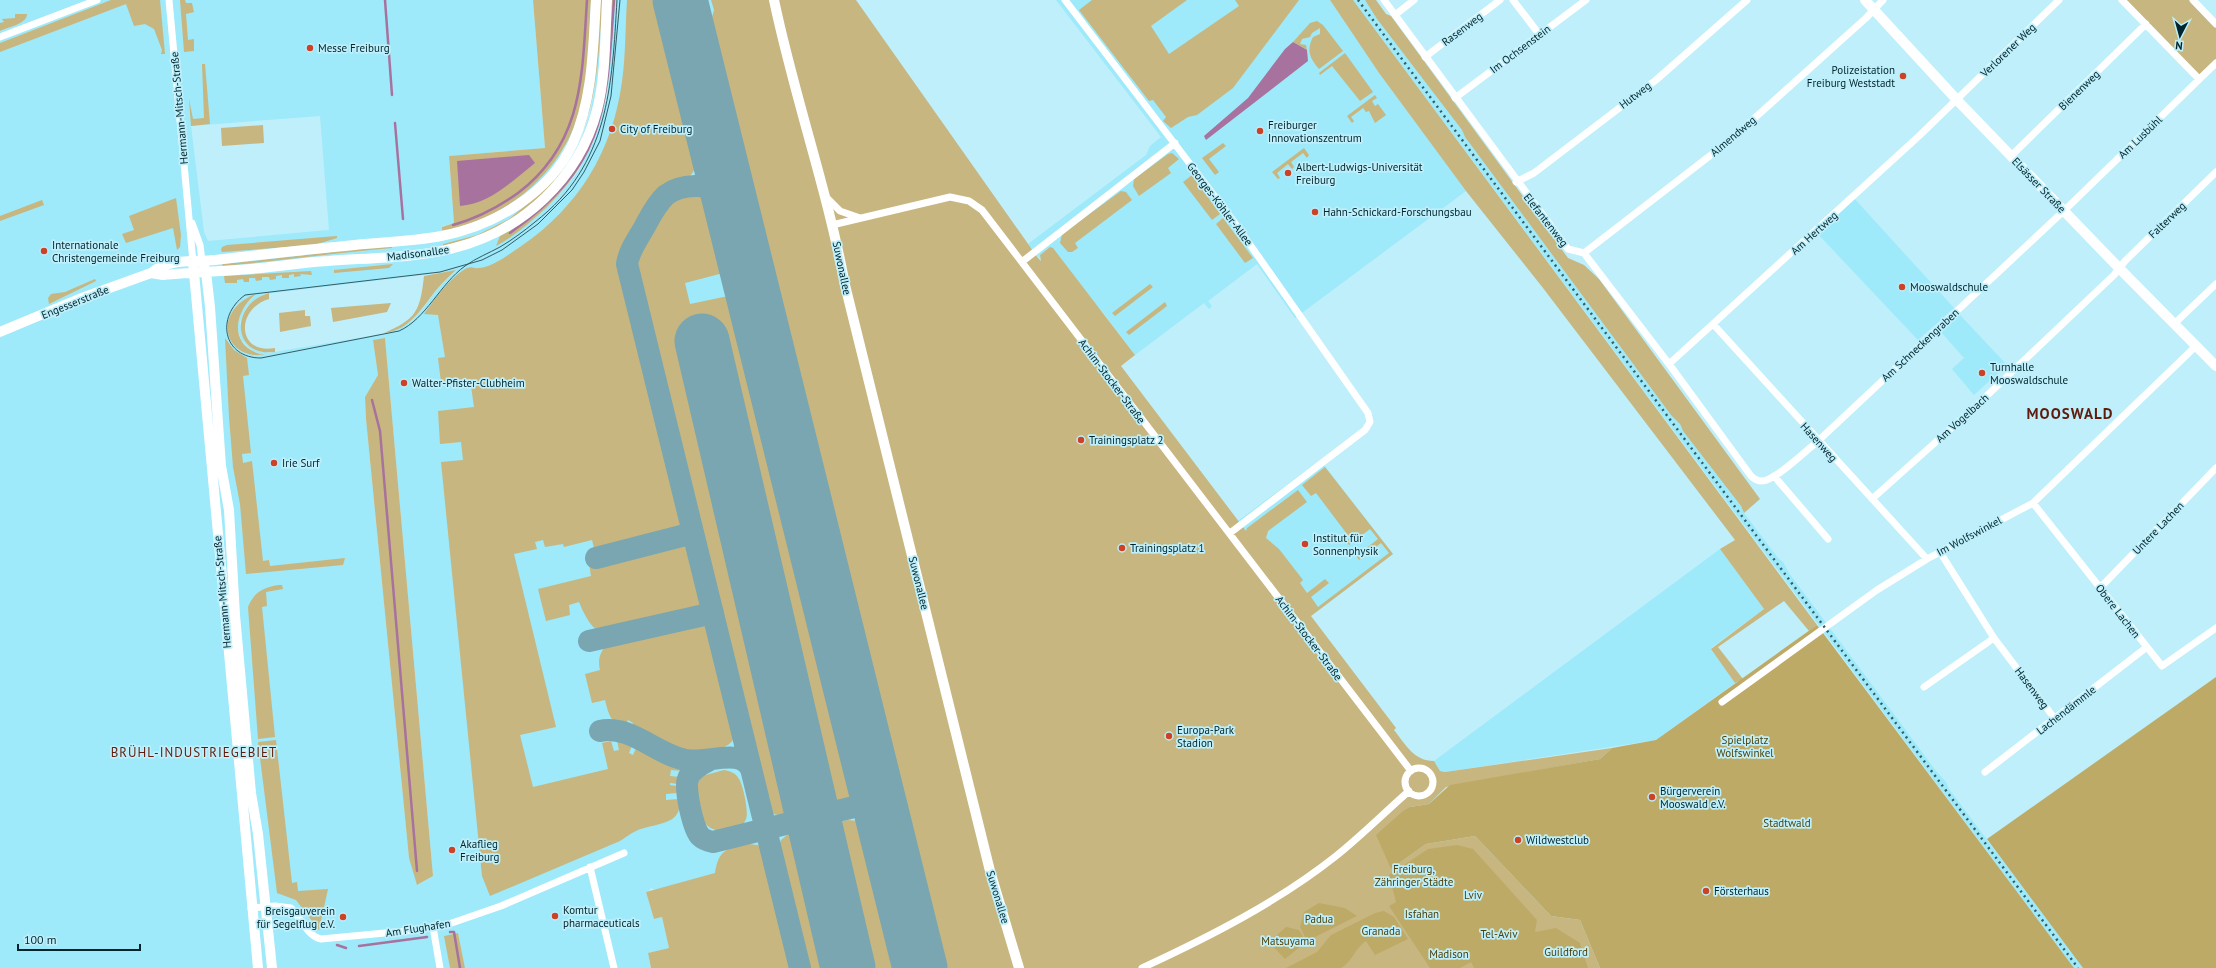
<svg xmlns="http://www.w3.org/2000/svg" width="2216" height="968" font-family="'PT Sans',sans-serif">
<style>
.built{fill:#9ee9fa;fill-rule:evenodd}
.green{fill:#c7b67f}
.forest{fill:#beaa67}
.water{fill:#a7729e}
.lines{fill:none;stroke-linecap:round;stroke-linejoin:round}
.stream{stroke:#a7729e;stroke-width:2.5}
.taxiway{stroke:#79a6b0;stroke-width:22}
.runway{stroke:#79a6b0;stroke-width:55}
.street{stroke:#fff;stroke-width:7}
.secondary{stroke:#fff;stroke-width:10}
.tram{stroke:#345c65;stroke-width:1}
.rail{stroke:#345c65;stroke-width:2.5;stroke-dasharray:2 4;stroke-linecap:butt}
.poi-dot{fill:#cd4226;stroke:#beeffa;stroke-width:1.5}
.labels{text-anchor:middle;stroke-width:3.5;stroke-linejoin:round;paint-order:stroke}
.street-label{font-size:11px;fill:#00252d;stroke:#beeffa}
.poi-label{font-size:11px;fill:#00252d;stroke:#beeffa;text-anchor:start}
.park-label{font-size:11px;fill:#4d3f07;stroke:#beeffa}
.quarter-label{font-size:13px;letter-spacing:1px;fill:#5f1c0e;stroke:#beeffa}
.district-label{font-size:15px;font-weight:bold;letter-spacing:1px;fill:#5f1c0e;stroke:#beeffa}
</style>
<rect width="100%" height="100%" fill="#beeffa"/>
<!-- built -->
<path class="built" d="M0 0H533L545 148 449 156 454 223 442 226V232L476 221 503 208 540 179 564 149 575 123 583 96 591 0H600L593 88 587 114 578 139 565 163 537 196 509 219 477 235 443 244 444 246 478 237 508 223 539 198 567 165 581 140 590 114 595 88 603 0H611L606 86 594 131 581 160 562 187 535 213 518 226 500 236 497 245 534 219 560 194 578 172 594 141 607 96 615 0H759L965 826 966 852 995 968H679L674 950 685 948V899L650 888V890L646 892 654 919 662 917 669 948 648 953 651 968H465L458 933 445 936 450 968H0ZM320 116 329 230 208 241 204 232 191 126ZM456 271 439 287 420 312 410 322 388 333 269 353 252 348 242 335 240 322 246 308 264 294ZM255 295 241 311 237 327 241 340 251 350 263 355 260 356 252 355 239 350 230 337 227 328 230 315 237 305 246 298ZM385 338 433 876 418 885 409 858 366 419 365 397 378 375 373 340Z
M1056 0H1330L1379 73 1466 191 1295 318 1257 264 1208 301 1212 306 1209 309 1204 303 1135 355 1102 311 1039 257 1043 263 1028 244 1146 155 1150 146 1161 137Z
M1353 0H1365L1377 19 1462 130 1465 137 1671 415 1677 419 1683 431 1741 506 1744 513 1778 558 1783 562 1789 573 1936 771 1946 782 1949 789 2083 968H2074Z
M1853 197 1954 308 1918 340 1816 232Z
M1960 315 2007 365 1974 395 1952 369 1964 358 1941 332Z
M1320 460 1393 554 1311 616 1238 521Z
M1720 549 1764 609 1711 648 1735 683 1656 740 1445 772 1440 771 1434 761Z"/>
<!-- green -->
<path class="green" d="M111 0H160L165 54H161L162 50 154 29 145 24 134 26 126 4 0 52V43Z
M180 0H185L186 3H192L194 12 186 14 188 40 194 39V51L184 52Z
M533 0H591C589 36 589 74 580 109 568 155 533 194 491 215 475 223 458 227 442 232V227L454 223 449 156 545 148Z
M600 0H603C597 73 598 133 546 191 532 206 515 221 496 230 479 237 460 241 443 246V244L477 235 509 219 537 196 572 151Z
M611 0H615C608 84 612 144 547 207 532 221 515 236 496 246L500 236C543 214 576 177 593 132 597 121 597 106 599 93 603 62 607 31 611 0Z
M627 0H659L699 156C696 171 690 179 676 186 672 188 668 189 665 191 653 201 624 253 622 267L688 530 682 535 596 556 592 540 564 547 563 544 545 547 543 540 535 542 537 549 514 554 556 727 520 735 533 787 608 769 602 743 611 741 614 751 619 750 617 740 623 739 633 743 629 753 633 755 637 746 685 767 683 771 671 770 670 776 680 777 678 784 670 783V785L677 786V793L666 794V800L679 799C684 826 654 823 636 831 631 833 625 838 620 841L490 896 482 876 441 462 463 460 461 442 440 444 438 411 474 407 470 379 441 382 438 358 445 357 438 315 424 314C435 299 450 277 467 268 473 266 474 269 478 268 488 268 503 259 511 253 570 216 608 162 620 94 626 63 625 31 627 0Z
M711 0H856L1038 258 1041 261 1040 255 1050 247 1053 248 1135 355 1121 366 1246 531 1247 528 1298 490 1307 502 1268 531 1266 538 1279 549 1303 580 1300 583 1307 593 1325 579 1329 583 1311 597 1318 607 1389 553 1381 543 1359 560 1356 556 1378 539 1370 529 1349 545 1346 541 1350 538 1316 493 1311 496 1302 485 1325 467 1393 554 1311 616 1396 728 1394 730C1406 745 1414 761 1434 761L1440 771 1445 772 1612 748 1600 759 1446 787 1429 804 1410 807 1391 869 1426 844 1475 836 1551 916 1580 920 1600 968H938L707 34 714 10Z
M1092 0H1187L1151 26 1169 54 1239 6 1235 0H1299L1233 88 1197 115 1188 117 1171 128 1163 121 1166 117 1153 100 1149 101 1079 10Z
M1330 0H1353L1817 625 1809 631 1784 601 1718 647 1743 679 1735 683 1711 649 1764 609 1720 549 1735 540 1543 288 1466 191 1379 73Z
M1365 0H1376L1386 14 1391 16 1568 258 1584 265 1599 279 1760 499 1744 513 1741 506 1683 431 1680 424 1671 415 1465 137 1462 130 1377 19Z
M2126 0H2190L2216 27V59L2199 75Z
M15 14H27C27 24 8 27 0 31V23L4 22 2 19 15 18Z
M1317 21 1323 25 1343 51 1319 69C1310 58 1306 51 1313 37L1320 34V28L1312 33 1310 37 1302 39 1300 44 1306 45 1307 50 1293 42 1310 23Z
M1345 53 1373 92 1360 101 1332 66 1320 75 1319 73Z
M202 64H205L210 124 191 126 189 99 193 119 204 118Z
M1375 95 1377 98 1372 101 1375 106 1378 104 1386 115 1375 123 1369 111 1366 112 1363 108 1351 117 1354 121 1352 123 1347 116Z
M263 125 264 143 222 146 221 128Z
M1223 143 1226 146 1209 159 1219 172 1215 175 1202 158Z
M1304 148 1309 155 1307 158 1303 153 1291 162 1294 167 1292 169 1288 164 1277 173 1280 178 1278 179 1272 172Z
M1172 153 1179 159 1168 168 1171 173 1139 196 1133 186 1134 179 1168 154Z
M1192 175 1220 214 1212 220 1183 182Z
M1121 191 1126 192 1132 200 1075 243 1078 248 1072 252H1068L1060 243 1062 234Z
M681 193 701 196 710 203 727 272 685 283 690 304 733 295 855 784 850 796 845 801 784 816 773 814 766 807 632 268 633 259 664 205 669 199Z
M176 198 181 235 180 247 177 250 173 228 126 243 122 234 134 230 129 216Z
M42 200 44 205 0 221V216Z
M1223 218 1253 258 1245 263 1216 224Z
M337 236V238L314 245 222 252 221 250 222 247 227 245Z
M392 245V248C335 253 279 261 223 266L222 264C279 259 335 251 392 245Z
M393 264 389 268 334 273V270Z
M456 270C450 276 443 282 438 288 422 307 411 330 384 333 416 319 420 312 424 276Z
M311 271 312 275 300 274 301 276 294 277V274L289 275V278H282V275L276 276V279L270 280 269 277H262V280L256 281 255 278H249V282H244L243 279 237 280V283H225L224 276Z
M95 279 96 281 49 304 48 298 51 294 65 292Z
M1150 284 1153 287 1115 316 1112 313Z
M269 293V299C235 309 237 355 275 348V352C231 357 230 304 269 293Z
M256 294C232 313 229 349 265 355 221 360 213 309 256 294Z
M1165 302 1167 306 1129 335 1126 332Z
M391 303 387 312 333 322 331 308Z
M305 310V316H310L311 326 280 332 279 313Z
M225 338 234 350 247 358 249 375 243 376 251 453 242 454 243 463 252 461 263 561 269 560 270 566 345 558 343 565 246 574 240 504 233 467 229 417Z
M385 338 433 876 417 885 409 858 366 419 365 397 378 375 373 340Z
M685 540 691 543 705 598 699 610 606 634C592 632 584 614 579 602L569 605 570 615 546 621 538 589 591 576 589 564Z
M279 585H282L283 589 266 592 267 606 262 607 275 737 258 739 248 607C254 592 264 587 279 585Z
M701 620 712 627 738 730C734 744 725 748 711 751 703 753 695 755 686 756 670 756 644 739 629 732L633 723 628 720 624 729C610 720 609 716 605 700L592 703 585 674 600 670C597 659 601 648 611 642Z
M276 740 292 883 297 882 298 891 328 889 319 930 296 900 277 893 258 742Z
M724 770C730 771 736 773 739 779 743 785 749 812 746 819 740 835 713 835 704 822L696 787 702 776Z
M848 820 858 821 866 828 901 968H806L777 850 781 840 787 835Z
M749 844 758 845 769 858 796 968H651L648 953 669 948 662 917 654 919 646 892 715 873C719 849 726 849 749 844Z
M458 933 465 968H450L444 936Z"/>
<!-- forest -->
<path class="forest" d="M1817 625 2074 968H1600L1580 920 1551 916 1475 836 1426 844 1391 869 1376 835 1403 811 1410 807 1429 804 1450 785 1600 759 1612 748 1656 740Z
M2216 677V968H2083L1987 839Z
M1457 845 1473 849 1537 920 1535 932 1556 928 1580 943 1588 968H1474L1471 962 1460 968H1430L1389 906 1396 902 1389 875 1428 849Z
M1319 903 1345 908 1357 916 1307 941 1300 927 1304 912Z
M1384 911 1394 917 1408 939 1375 955 1366 941C1355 948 1352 962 1341 968H1286L1317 952 1331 935 1375 913Z
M1286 927 1299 930 1306 942 1285 959 1266 939 1276 936Z"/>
<!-- water -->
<path class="water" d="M1293 42 1307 50 1308 61 1206 140 1204 136 1248 98 1285 49Z
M529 155 535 163C512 181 490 204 460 206L457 161Z"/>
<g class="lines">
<!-- stream -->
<path class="stream" d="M385 0 392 95
M395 123 403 219
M453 225C478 218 497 208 518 193 584 143 582 75 587 0
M510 233C607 164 606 110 614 0
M372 400 380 431 417 871
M450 932H454L460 968
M337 945 346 948
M359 946 427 937"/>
<!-- taxiway -->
<path class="taxiway" d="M729 199 724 192C708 184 682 183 666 195 656 204 650 217 644 228 637 240 629 251 627 264L800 968
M596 558 693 533
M589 641 713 613
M600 731C630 724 657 755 686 760 708 764 741 747 751 769
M708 761C700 765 691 770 688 779 684 788 693 828 700 836 704 840 708 841 713 842L878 801"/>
<!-- runway -->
<path class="runway" d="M680 0 920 968
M702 341 848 968"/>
<!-- street -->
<path class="street" d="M169 0 193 262
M1065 0 1232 219 1368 413 1370 422 1365 430 1230 533
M1384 0 1568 249 1584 253 1669 364 1751 476C1754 479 1757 481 1762 481 1775 481 1807 450 1818 441L2070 205 2216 63
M1513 0 1539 34
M2122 0 2199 79
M2193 0 2216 24
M1395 15 1414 0
M0 37 97 0
M1425 57 1500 0
M1455 98 1586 0
M2011 156 2146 24
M1516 182 1534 173 1656 80 1747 0
M826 197 840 211 860 218
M192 223 200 245 202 261
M832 225 950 197 969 201 982 210 1411 771
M1584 253 1729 141 1866 18 1883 0
M1023 261 1175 143
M1713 324 1927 559
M2174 324 2216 284
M1669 364 1919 136 2059 0
M1774 476 1828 539
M1872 499 1976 406 2114 275 2125 261 2216 172
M2033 503 2162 666 2216 628
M1940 552 1994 638 2055 719
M2100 588 2216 468
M1924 687 1994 638
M1722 702 1877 590 1927 559 2033 503 2196 346
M1405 782a14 14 0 1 1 28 0a14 14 0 1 1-28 0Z
M1985 772 2147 647
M590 867 614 968
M251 908 275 906 291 908C301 918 307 936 321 939L406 931 446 925 501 906 624 853
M433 927 440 968
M1142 968C1209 937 1278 902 1336 856 1361 836 1384 813 1409 791"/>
<!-- secondary -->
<path class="secondary" d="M774 0C794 96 827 188 845 285L990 871 1019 968
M1865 0 1957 100 2119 268 2216 366
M202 261 206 272 210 307 219 437 221 466 229 510 235 615 251 793 258 834 272 968
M193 262 258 968
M151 273C169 258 193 262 215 260 258 255 302 250 345 246 377 242 410 242 441 236 494 226 550 193 573 143 593 98 593 48 596 0
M0 332 79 299 151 273 163 275C196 272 228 271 261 268 283 266 306 262 328 261 367 258 417 258 454 248 522 231 579 179 597 110 606 75 605 36 607 0"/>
<!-- tram -->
<path class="tram" d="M617 0C612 86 609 165 535 222 524 231 512 240 500 247 489 253 476 258 465 266 440 284 426 319 399 331L261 358C223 358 215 317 245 295L440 272 482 260 502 250 538 224 572 190 584 172 600 141 611 96 620 0"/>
<!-- rail -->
<path class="rail" d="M1358 0 2078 968"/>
</g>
<!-- markers -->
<g class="poi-dot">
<circle cx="310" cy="48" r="4"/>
<circle cx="1903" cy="76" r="4"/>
<circle cx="612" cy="129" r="4"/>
<circle cx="1260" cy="131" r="4"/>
<circle cx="1288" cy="173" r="4"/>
<circle cx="1315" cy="212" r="4"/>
<circle cx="44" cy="251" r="4"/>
<circle cx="1902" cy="287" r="4"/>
<circle cx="1982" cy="373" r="4"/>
<circle cx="404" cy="383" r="4"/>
<circle cx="1081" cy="440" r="4"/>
<circle cx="274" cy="463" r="4"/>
<circle cx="1305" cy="544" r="4"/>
<circle cx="1122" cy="548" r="4"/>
<circle cx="1169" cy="736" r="4"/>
<circle cx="1652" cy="797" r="4"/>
<circle cx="1518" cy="840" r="4"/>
<circle cx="452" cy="850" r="4"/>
<circle cx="1706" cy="891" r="4"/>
<circle cx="555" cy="916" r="4"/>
<circle cx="343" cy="917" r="4"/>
</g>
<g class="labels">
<!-- street labels -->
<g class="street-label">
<text transform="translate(1462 29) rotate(-37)" y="4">Rasenweg</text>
<text transform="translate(1520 49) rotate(-37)" y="4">Im Ochsenstein</text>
<text transform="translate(2008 50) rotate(-44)" y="4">Verlorener Weg</text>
<text transform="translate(2079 90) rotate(-44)" y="4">Bienenweg</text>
<text transform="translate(1635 95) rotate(-37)" y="4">Hutweg</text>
<text transform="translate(179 108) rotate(-95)" y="4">Hermann-Mitsch-Straße</text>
<text transform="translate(1733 136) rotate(-40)" y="4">Almendweg</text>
<text transform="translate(2140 137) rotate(-44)" y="4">Am Lusbühl</text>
<text transform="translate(2039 185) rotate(46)" y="4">Elsässer Straße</text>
<text transform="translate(1220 204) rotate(53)" y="4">Georges-Köhler-Allee</text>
<text transform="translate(1546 220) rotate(52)" y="4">Elefantenweg</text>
<text transform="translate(2167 220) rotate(-44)" y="4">Falterweg</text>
<text transform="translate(1814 233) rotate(-42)" y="4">Am Hertweg</text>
<text transform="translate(418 253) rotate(-7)" y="4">Madisonallee</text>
<text transform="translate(842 268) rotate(78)" y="4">Suwonallee</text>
<text transform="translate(75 302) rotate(-22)" y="4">Engesserstraße</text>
<text transform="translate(1920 345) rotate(-43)" y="4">Am Schneckengraben</text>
<text transform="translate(1112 381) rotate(53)" y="4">Achim-Stocker-Straße</text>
<text transform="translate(1962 418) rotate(-42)" y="4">Am Vogelbach</text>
<text transform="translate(1819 442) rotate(48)" y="4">Hasenweg</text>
<text transform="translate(2158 528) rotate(-46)" y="4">Untere Lachen</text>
<text transform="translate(1969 536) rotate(-28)" y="4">Im Wolfswinkel</text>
<text transform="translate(919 583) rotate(76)" y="4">Suwonallee</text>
<text transform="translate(222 592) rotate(-95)" y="4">Hermann-Mitsch-Straße</text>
<text transform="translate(2118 611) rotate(52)" y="4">Obere Lachen</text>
<text transform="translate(1309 638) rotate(53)" y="4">Achim-Stocker-Straße</text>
<text transform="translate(2032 688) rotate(53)" y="4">Hasenweg</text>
<text transform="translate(2066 710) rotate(-38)" y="4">Lachendämmle</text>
<text transform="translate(998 897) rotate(73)" y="4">Suwonallee</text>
<text transform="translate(418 928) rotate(-9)" y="4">Am Flughafen</text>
</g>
<!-- poi labels -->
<g class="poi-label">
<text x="318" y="52">Messe Freiburg</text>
<text x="1895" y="74" text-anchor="end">Polizeistation<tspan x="1895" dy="13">Freiburg Weststadt</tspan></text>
<text x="1268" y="129">Freiburger<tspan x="1268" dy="13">Innovationszentrum</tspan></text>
<text x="620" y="133">City of Freiburg</text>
<text x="1296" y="171">Albert-Ludwigs-Universität<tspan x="1296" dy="13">Freiburg</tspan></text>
<text x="1323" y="216">Hahn-Schickard-Forschungsbau</text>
<text x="52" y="249">Internationale<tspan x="52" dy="13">Christengemeinde Freiburg</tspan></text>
<text x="1910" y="291">Mooswaldschule</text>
<text x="1990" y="371">Turnhalle<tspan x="1990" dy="13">Mooswaldschule</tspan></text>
<text x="412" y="387">Walter-Pfister-Clubheim</text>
<text x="1089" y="444">Trainingsplatz 2</text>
<text x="282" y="467">Irie Surf</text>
<text x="1313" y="542">Institut für<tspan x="1313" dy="13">Sonnenphysik</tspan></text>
<text x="1130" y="552">Trainingsplatz 1</text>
<text x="1177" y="734">Europa-Park<tspan x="1177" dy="13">Stadion</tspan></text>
<text x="1660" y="795">Bürgerverein<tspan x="1660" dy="13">Mooswald e.V.</tspan></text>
<text x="1526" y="844">Wildwestclub</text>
<text x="460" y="848">Akaflieg<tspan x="460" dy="13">Freiburg</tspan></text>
<text x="1714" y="895">Försterhaus</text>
<text x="563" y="914">Komtur<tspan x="563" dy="13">pharmaceuticals</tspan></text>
<text x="335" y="915" text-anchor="end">Breisgauverein<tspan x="335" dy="13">für Segelflug e.V.</tspan></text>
</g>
<!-- park labels -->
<g class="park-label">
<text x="1745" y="744">Spielplatz<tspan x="1745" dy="13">Wolfswinkel</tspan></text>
<text x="1787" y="827">Stadtwald</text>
<text x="1414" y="873">Freiburg,<tspan x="1414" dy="13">Zähringer Städte</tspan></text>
<text x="1473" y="899">Lviv</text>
<text x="1422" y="918">Isfahan</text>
<text x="1319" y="923">Padua</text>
<text x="1381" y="935">Granada</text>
<text x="1499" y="938">Tel-Aviv</text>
<text x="1288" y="945">Matsuyama</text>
<text x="1566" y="956">Guildford</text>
<text x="1449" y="958">Madison</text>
</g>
<!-- quarter labels -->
<g class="quarter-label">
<text x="194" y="757">BRÜHL-INDUSTRIEGEBIET</text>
</g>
<!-- district labels -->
<g class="district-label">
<text x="2070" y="419">MOOSWALD</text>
</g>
</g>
<!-- north arrow -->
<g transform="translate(2180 36) rotate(186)" stroke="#beeffa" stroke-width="3" paint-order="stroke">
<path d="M0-3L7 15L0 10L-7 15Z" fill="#00252d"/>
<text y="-6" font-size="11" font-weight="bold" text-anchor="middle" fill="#00252d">N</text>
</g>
<!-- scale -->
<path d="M18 944v6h122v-6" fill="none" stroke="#00252d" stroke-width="2"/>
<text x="24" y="944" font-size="12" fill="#00252d" stroke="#beeffa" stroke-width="3" paint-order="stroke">100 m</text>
</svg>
